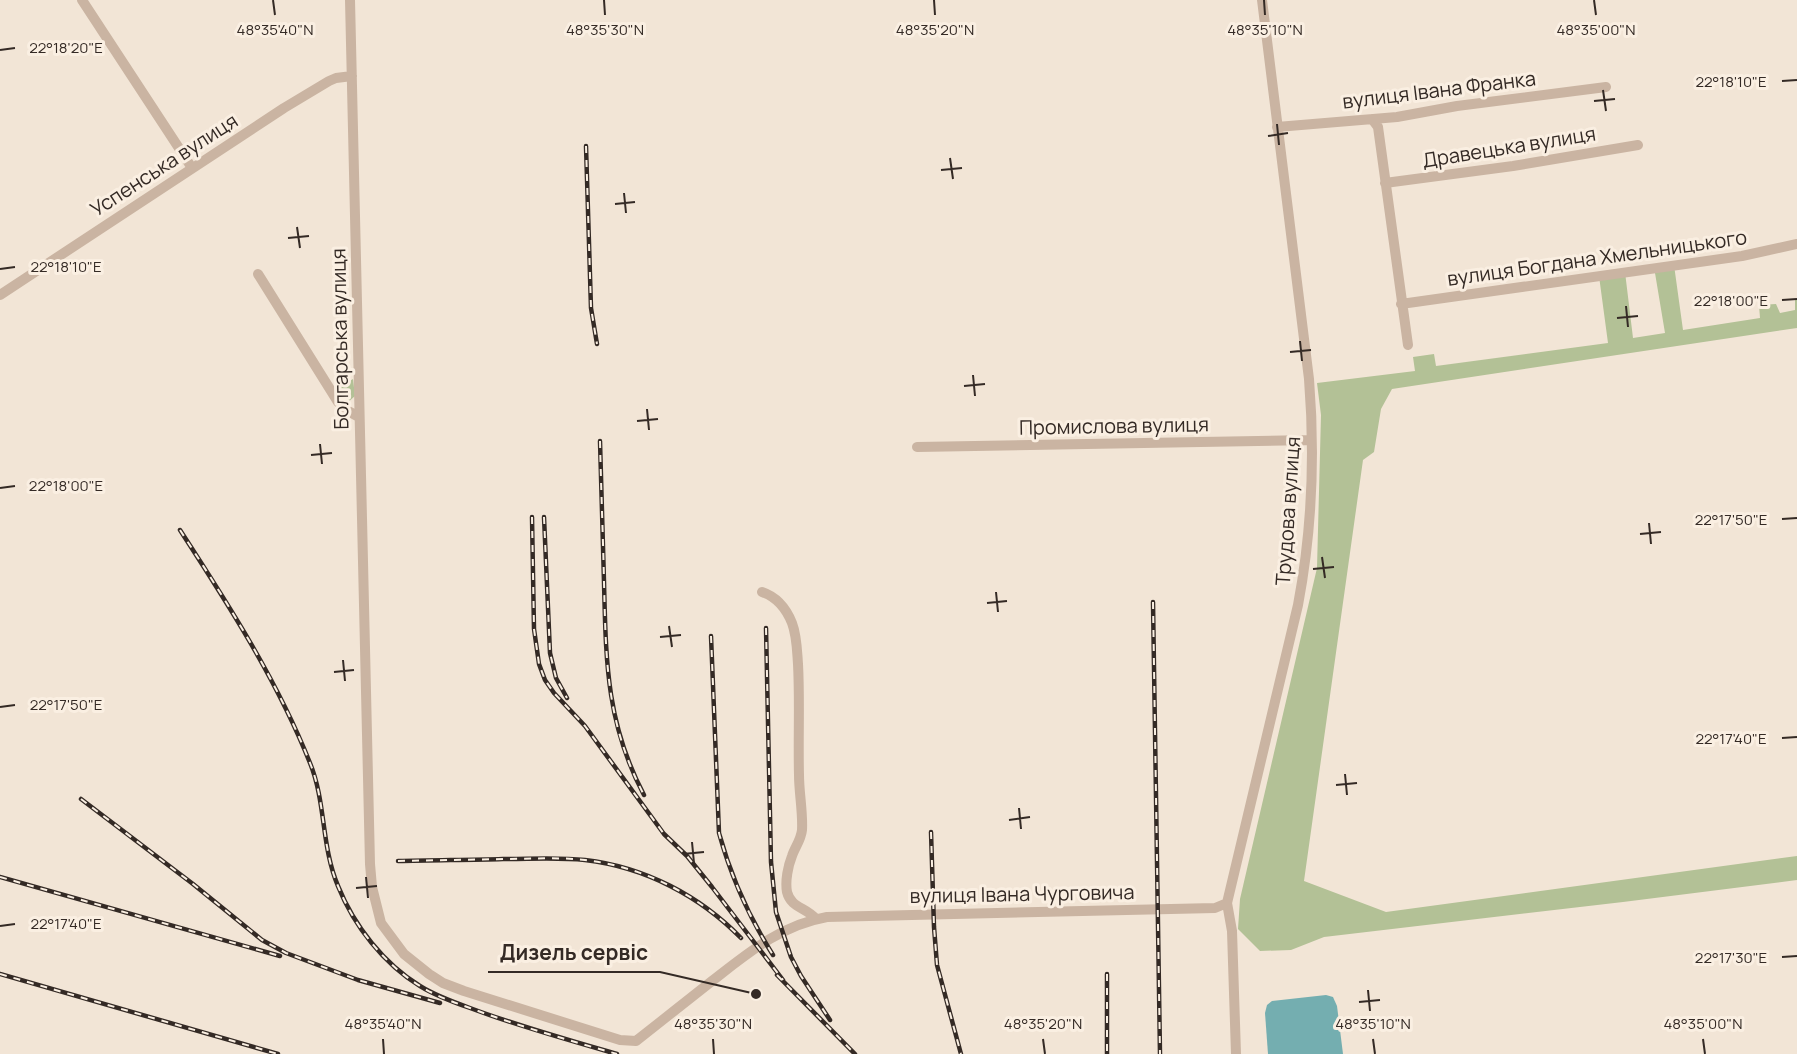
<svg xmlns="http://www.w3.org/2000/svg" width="1797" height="1054" font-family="Manrope,sans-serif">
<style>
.green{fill:#b3c196}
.water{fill:#74aeb0}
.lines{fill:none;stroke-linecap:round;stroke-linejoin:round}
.minor{stroke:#cab4a2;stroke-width:10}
.rail-casing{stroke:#342a25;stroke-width:4.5}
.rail{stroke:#faefe2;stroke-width:2;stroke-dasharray:7;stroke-linecap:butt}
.ticks{fill:none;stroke:#342a25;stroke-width:2}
.labels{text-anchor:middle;stroke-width:6;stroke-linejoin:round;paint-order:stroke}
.street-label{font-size:20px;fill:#342a25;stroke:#faefe2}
.ticks-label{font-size:15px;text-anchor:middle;fill:#342a25;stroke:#faefe2;stroke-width:6;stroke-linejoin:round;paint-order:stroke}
.leader{fill:none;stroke:#342a25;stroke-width:2}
.callout-dot{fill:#342a25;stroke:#faefe2;stroke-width:2}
.callout-label{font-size:21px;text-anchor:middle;font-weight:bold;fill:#342a25;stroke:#faefe2;stroke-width:6;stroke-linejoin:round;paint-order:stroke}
</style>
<rect width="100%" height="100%" fill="#f2e5d6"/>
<!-- green -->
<path class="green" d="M1674 265 1683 330 1760 318 1759 305 1776 304 1780 313 1795 310V299H1797V328L1392 389 1381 409 1374 452 1363 460 1304 881 1386 912 1797 856V880L1623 902 1324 937 1291 950 1260 951 1238 929 1240 899 1317 568 1321 415 1317 383 1415 371 1413 357 1434 354 1436 366 1608 343 1599 276 1625 272 1633 338 1665 333 1654 267Z
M353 379 355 396 347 403 340 400 334 390Z"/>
<!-- water -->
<path class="water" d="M1326 995 1333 997 1337 1006 1343 1054H1268L1265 1013 1267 1005 1272 1001Z"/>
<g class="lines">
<!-- minor -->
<path class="minor" d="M82 0 192 168
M350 0 370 864 372 887 381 923 404 954 429 974 443 983 464 991 620 1040 636 1041C661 1021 687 1001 712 981 748 953 781 925 827 917L1215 908 1227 903
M1372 119 1378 127 1408 345
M1277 127 1397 117 1457 106 1606 87
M1385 183 1513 166 1638 145
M258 274 338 402 348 411 359 417
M0 295 284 108 329 81 336 78 352 76
M1401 304 1742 256 1797 244
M917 447 1311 440
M762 592C777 597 786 608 792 623 797 636 797 651 798 664 800 701 798 738 799 775 799 793 803 812 802 830 801 840 795 847 792 856 788 866 785 881 787 892 791 908 806 907 816 919
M1236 1054 1232 931 1227 903 1298 605C1312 531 1315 454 1309 379L1262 0"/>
<!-- rail casing -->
<g class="rail-casing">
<path id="rail" d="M586 146 591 308 597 344
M600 441C601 488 603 535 604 582 606 661 606 723 644 795
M532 517 534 629 539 664 545 680 554 693 585 726 664 834 687 856 712 887 783 980
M544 517 550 653 556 678 567 698
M180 530C228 604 277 680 310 763 326 802 321 846 338 886 354 926 384 964 420 986 436 996 453 1002 470 1008 518 1026 568 1040 617 1054
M1153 602 1160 1054
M766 628 771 862 776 912 791 957 801 976 830 1020
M711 636 719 833C731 877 749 917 773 955
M81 799 193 884 262 940 286 953 358 980 440 1003
M931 832 934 927 937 965 961 1054
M398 861C433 860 468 860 503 859 531 859 558 857 585 860 645 867 700 896 741 938
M0 877 280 956
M0 974 278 1054
M1107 974V1054
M777 975 855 1054"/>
</g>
<!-- rail -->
<use href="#rail" class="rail"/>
</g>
<!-- ticks -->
<path class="ticks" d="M273 0 275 15M604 0 605 15M934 0 935 15M1264 0 1265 15M1594 0 1596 15M0 50 15 48M1782 81 1797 80M1603 90 1606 111M1594 101 1615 99M1277 124 1279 145M1268 136 1288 133M950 158 953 179M941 170 962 168M624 193 626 213M615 204 635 202M297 227 300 248M288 238 309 236M0 269 15 267M1782 300 1797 299M1626 306 1628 327M1617 318 1638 316M1300 341 1302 361M1290 352 1311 350M973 375 975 396M964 386 985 384M647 409 649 430M637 421 658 419M320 444 322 464M311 455 332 453M0 488 15 486M1782 519 1797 518M1649 523 1651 544M1640 534 1661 532M1322 557 1325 578M1313 569 1334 567M996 592 998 612M987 603 1007 601M669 626 672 647M660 637 681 635M343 660 345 681M334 672 354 670M0 707 15 705M1782 738 1797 737M1345 774 1347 795M1336 785 1357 783M1019 808 1021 829M1009 820 1030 817M692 842 694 863M683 854 704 852M366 877 368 898M356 888 377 886M0 926 15 924M1782 957 1797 956M1368 990 1370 1011M1359 1002 1380 1000M383 1039 384 1054M713 1039 714 1054M1043 1039 1045 1054M1373 1039 1375 1054M1703 1039 1705 1054"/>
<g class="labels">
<!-- street labels -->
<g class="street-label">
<text transform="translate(1439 90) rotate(-7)" y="7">вулиця Івана Франка</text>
<text transform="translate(1509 147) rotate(-9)" y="7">Дравецька вулиця</text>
<text transform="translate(164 165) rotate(-33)" y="7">Успенська вулиця</text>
<text transform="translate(1597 258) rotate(-8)" y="7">вулиця Богдана Хмельницького</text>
<text transform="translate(340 339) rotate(-91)" y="7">Болгарська вулиця</text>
<text transform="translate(1114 426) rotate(-1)" y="7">Промислова вулиця</text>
<text transform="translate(1288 511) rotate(-86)" y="7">Трудова вулиця</text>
<text transform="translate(1022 894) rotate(-1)" y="7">вулиця Івана Чурговича</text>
</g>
</g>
<g class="ticks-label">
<text x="275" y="35">48°35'40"N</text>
<text x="605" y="35">48°35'30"N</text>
<text x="935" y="35">48°35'20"N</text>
<text x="1265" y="35">48°35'10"N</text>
<text x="1596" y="35">48°35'00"N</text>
<text x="66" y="53">22°18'20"E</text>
<text x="1731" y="87">22°18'10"E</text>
<text x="66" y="272">22°18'10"E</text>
<text x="1731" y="306">22°18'00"E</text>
<text x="66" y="491">22°18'00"E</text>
<text x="1731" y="525">22°17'50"E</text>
<text x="66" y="710">22°17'50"E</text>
<text x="1731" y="744">22°17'40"E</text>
<text x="66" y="929">22°17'40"E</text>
<text x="1731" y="963">22°17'30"E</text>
<text x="383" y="1029">48°35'40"N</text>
<text x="713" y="1029">48°35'30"N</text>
<text x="1043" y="1029">48°35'20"N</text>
<text x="1373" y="1029">48°35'10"N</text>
<text x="1703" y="1029">48°35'00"N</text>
</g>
<!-- callouts -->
<path class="leader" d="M756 994L660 972H488"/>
<circle class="callout-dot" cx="756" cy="994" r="6"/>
<g class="callout-label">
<text x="574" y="960">Дизель сервіс</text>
</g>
</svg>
